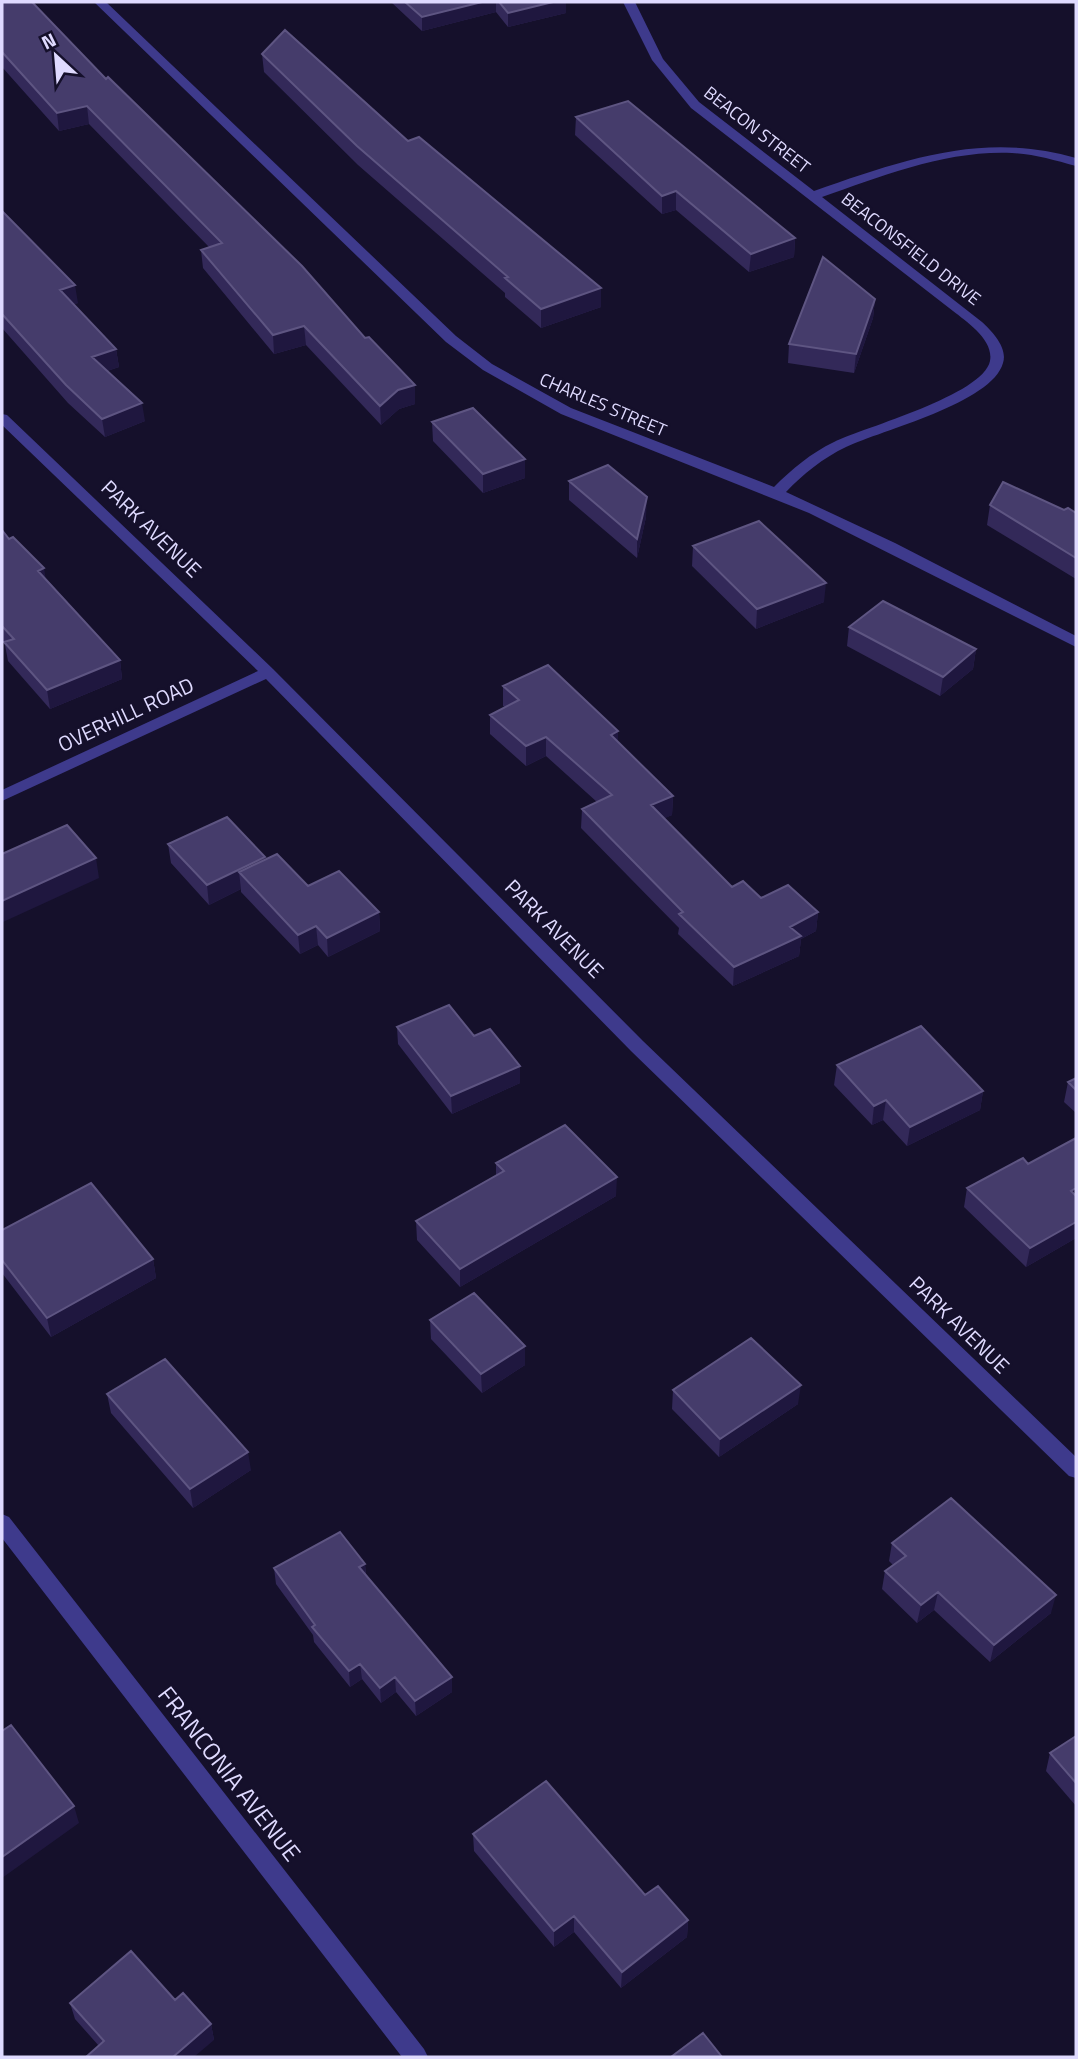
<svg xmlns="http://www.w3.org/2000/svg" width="1078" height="2059" font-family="'Titillium Web',sans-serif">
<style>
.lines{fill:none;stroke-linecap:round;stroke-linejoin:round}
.minor{fill:#3e3a8c;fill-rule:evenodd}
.wall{fill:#332959}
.shaded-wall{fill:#1f173f}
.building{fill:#453c6b;stroke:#5e5582;stroke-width:2}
.labels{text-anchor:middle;stroke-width:5;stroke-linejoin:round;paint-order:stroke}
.far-street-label{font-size:18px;fill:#dfdaff;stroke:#15102b}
.street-label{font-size:21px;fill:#dfdaff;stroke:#15102b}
.near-street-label{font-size:24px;fill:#dfdaff;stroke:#15102b}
</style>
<rect width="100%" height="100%" fill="#15102b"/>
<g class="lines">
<!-- minor -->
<path class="minor" d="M94 2H106L456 336 492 364 571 408 774 487C792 469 811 453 834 442 865 427 983 395 990 361 994 340 967 322 953 311L691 108 652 60 623 2H635L663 59 699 102 814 191C903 160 983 131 1076 158V166C1054 160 1034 154 1012 153 947 150 882 176 822 197L982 322C992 331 1008 348 1003 363 992 403 882 430 846 447 823 458 803 474 786 492L895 543 1076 636V647L809 513 561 414 483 370 446 342Z
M2 414 7 415 273 669 643 1041 1076 1457V1478L1069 1476 631 1051 266 679 2 801V790L258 671 2 425Z
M2 1514 9 1517 424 2049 428 2057H402L2 1538Z"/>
</g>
<!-- wall -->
<path class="wall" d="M2 2 415 404 399 409 381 425 306 345 274 354 203 268 201 250 209 247 89 124 59 131 2 67Z
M391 2H566V13L508 27 496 12 422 31Z
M262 54 408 141 601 307 541 328 505 297V293L358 165 264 72Z
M576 117 795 238 794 257 749 272 676 210 662 214 575 135Z
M2 211 78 303 74 304 116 349 119 367 107 371 145 421 105 437 68 403 2 328Z
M875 299 873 318 854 373 788 363 789 344Z
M432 422 525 459V478L483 493 433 441Z
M569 481 646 517 637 558 569 500Z
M990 505 1064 510 1076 513V579L987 525Z
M2 530 120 660 122 679 50 709 8 661 5 645 2 641Z
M693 546 824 602 756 629 692 566Z
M849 627 976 649 973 669 940 696 847 646Z
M503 686 618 731V742L673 796 672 815 664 818 732 887 761 898 818 912 816 931 801 939 799 956 733 986 678 934 679 928 581 828 582 809 597 802 546 756 526 766 490 734V715L505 707 503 706Z
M168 844 265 857V860L308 886 379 912 380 931 328 957 318 945 300 954 241 892V889L209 905 171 863Z
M397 1027 474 1036 520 1066V1083L452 1114 398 1044Z
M837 1065 983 1091 980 1110 907 1146 883 1120 872 1125 834 1085Z
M1076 1078V1113L1064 1102 1068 1082Z
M1076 1138V1238L1026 1267 964 1207 967 1188 1028 1164Z
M496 1163 616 1196 460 1287 417 1240 416 1221 496 1175Z
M2 1230 153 1259 156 1278 51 1337 2 1273Z
M430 1320 525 1365 482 1393 431 1339Z
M673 1390 798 1404 719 1457 672 1409Z
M107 1394 251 1470 193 1508 111 1413Z
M892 1543 1051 1613 990 1662 934 1610 917 1623 882 1589 885 1571 893 1565 889 1561Z
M365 1564 366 1575 452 1692 416 1716 396 1692 381 1703 362 1679 350 1687 314 1642 313 1635 276 1584 274 1568Z
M1076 1736V1806L1046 1771 1050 1753Z
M473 1834 645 1895 688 1920 687 1937 621 1988 574 1932 554 1947 474 1851Z
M175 2000 211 2024 214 2040 99 2046 75 2019 70 2003Z"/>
<!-- shaded-wall -->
<path class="shaded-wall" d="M482 2H496V12L422 31V17Z
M553 2H566V13L508 27V13Z
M87 106 89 124 59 131 57 113Z
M676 191V210L662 214V196Z
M795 238 794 257 749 272 751 254Z
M75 285 78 303 63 308 60 290Z
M601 288V307L541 328V309Z
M875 299 873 318 854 373 856 354Z
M304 326 306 345 274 354 273 335Z
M116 349 119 367 95 375 92 357Z
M415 385V404L399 409 381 425 380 406 398 390Z
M142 403 145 421 105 437 102 419Z
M525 459V478L483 493V474Z
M647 497 646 517 637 558V539Z
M44 568 47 587 38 571Z
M826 583 824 602 756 629 757 609Z
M976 649 973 669 940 696 943 677Z
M120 660 122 679 50 709 47 690Z
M618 731V751L611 735Z
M546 737V756L526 766V746Z
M673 796 672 815 651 825V805Z
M265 857 267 877 239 872 241 889 209 905 207 885Z
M96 858 99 878 3 922 2 913V901Z
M379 912 380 931 328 957 327 938Z
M818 912 816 931 801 939 799 956 733 986 734 967 790 927Z
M316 926 318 945 300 954 298 935Z
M520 1066V1083L452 1114 451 1096Z
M983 1091 980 1110 907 1146 910 1127Z
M886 1100 883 1120 872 1125 874 1106Z
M617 1177 616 1196 460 1287V1269Z
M1076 1188V1204L1071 1191Z
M1076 1222V1238L1026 1267 1030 1248Z
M153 1259 156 1278 51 1337 47 1318Z
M525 1346V1365L482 1393 481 1374Z
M801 1385 798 1404 719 1457 720 1439Z
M248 1452 251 1470 193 1508 190 1489Z
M365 1564 366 1580 359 1567Z
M938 1592 934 1610 917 1623 921 1605Z
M1056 1595 1051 1613 990 1662 994 1645Z
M360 1664 362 1679 350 1687 349 1671Z
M395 1677 396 1692 381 1703 380 1688Z
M452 1677V1692L416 1716 415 1701Z
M74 1806 79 1823 2 1878V1857Z
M574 1916V1932L554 1947V1931Z
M688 1920 687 1937 621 1988 622 1972Z
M211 2024 214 2040 194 2057H173Z"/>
<!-- building -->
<path class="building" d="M2 2H32L106 79 108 77 302 266 365 338 369 337 415 385 398 390 380 406 304 326 273 335 201 250 222 243 87 106 57 113 2 52Z
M405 2H482L422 17Z
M499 2H553L508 13Z
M285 30 408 141 419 137 601 288 541 309 505 278 508 277 357 146 262 54Z
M628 101 795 238 751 254 676 191 662 196 576 117Z
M2 211 75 285 60 290 116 349 92 357 142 403 102 419 66 385 2 314Z
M823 257 875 299 856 354 789 344Z
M473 408 525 459 483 474 432 422Z
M608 465 647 497 637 539 569 481Z
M1003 482 1064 510 1068 508 1076 513V558L990 505Z
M759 521 826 583 757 609 693 546Z
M2 530 9 539 13 537 44 568 38 571 120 660 47 690 4 642 14 639 2 626Z
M883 601 976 649 943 677 849 627Z
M548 665 618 731 611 735 673 796 651 805 732 887 743 881 761 898 788 885 818 912 790 927 801 936 734 967 679 914 683 912 582 809 612 795 546 737 526 746 490 715 519 700 503 686Z
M227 817 265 857 207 885 168 844Z
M67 825 96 858 2 901V854Z
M277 854 308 886 339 871 379 912 327 938 316 926 298 935 239 872Z
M449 1005 474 1036 490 1029 520 1066 451 1096 397 1027Z
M921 1026 983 1091 910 1127 886 1100 874 1106 837 1065Z
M1076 1078V1090L1068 1082Z
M565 1125 617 1177 460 1269 416 1221 504 1171 496 1163Z
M1076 1138V1188L1071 1191 1076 1196V1222L1030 1248 967 1188 1023 1158 1028 1164Z
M91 1183 153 1259 47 1318 2 1260V1230Z
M474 1293 525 1346 481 1374 430 1320Z
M751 1338 801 1385 720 1439 673 1390Z
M165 1359 248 1452 190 1489 107 1394Z
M951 1498 1056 1595 994 1645 938 1592 921 1605 885 1571 906 1556 892 1543Z
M340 1532 365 1564 359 1567 452 1677 415 1701 395 1677 380 1688 360 1664 349 1671 312 1627 315 1625 274 1568Z
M11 1725 74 1806 2 1857V1731Z
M1076 1736V1783L1050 1753Z
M546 1781 645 1895 658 1886 688 1920 622 1972 574 1916 554 1931 473 1834Z
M131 1951 175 2000 183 1993 211 2024 173 2057H86L104 2041 70 2003Z
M703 2033 722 2057H671Z"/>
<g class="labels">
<!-- far-street labels -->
<g class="far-street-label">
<text transform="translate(757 130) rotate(38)" y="6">BEACON STREET</text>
<text transform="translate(911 249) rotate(38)" y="6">BEACONSFIELD DRIVE</text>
<text transform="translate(603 405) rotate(23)" y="6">CHARLES STREET</text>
</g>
<!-- street labels -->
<g class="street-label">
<text transform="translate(151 529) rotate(44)" y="7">PARK AVENUE</text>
<text transform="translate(126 715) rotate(-25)" y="7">OVERHILL ROAD</text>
<text transform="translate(554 929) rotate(45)" y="7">PARK AVENUE</text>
<text transform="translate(959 1325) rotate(44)" y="7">PARK AVENUE</text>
</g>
<!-- near-street labels -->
<g class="near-street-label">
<text transform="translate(229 1774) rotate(52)" y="8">FRANCONIA AVENUE</text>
</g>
</g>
<!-- border -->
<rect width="1078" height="2059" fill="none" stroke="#dfdaff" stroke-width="7"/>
<!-- north arrow -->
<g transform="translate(56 56) rotate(334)" stroke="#15102b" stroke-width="5" paint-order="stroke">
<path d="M0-5L12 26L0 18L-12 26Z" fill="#dfdaff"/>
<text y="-10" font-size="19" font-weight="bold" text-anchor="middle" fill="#dfdaff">N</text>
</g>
</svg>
